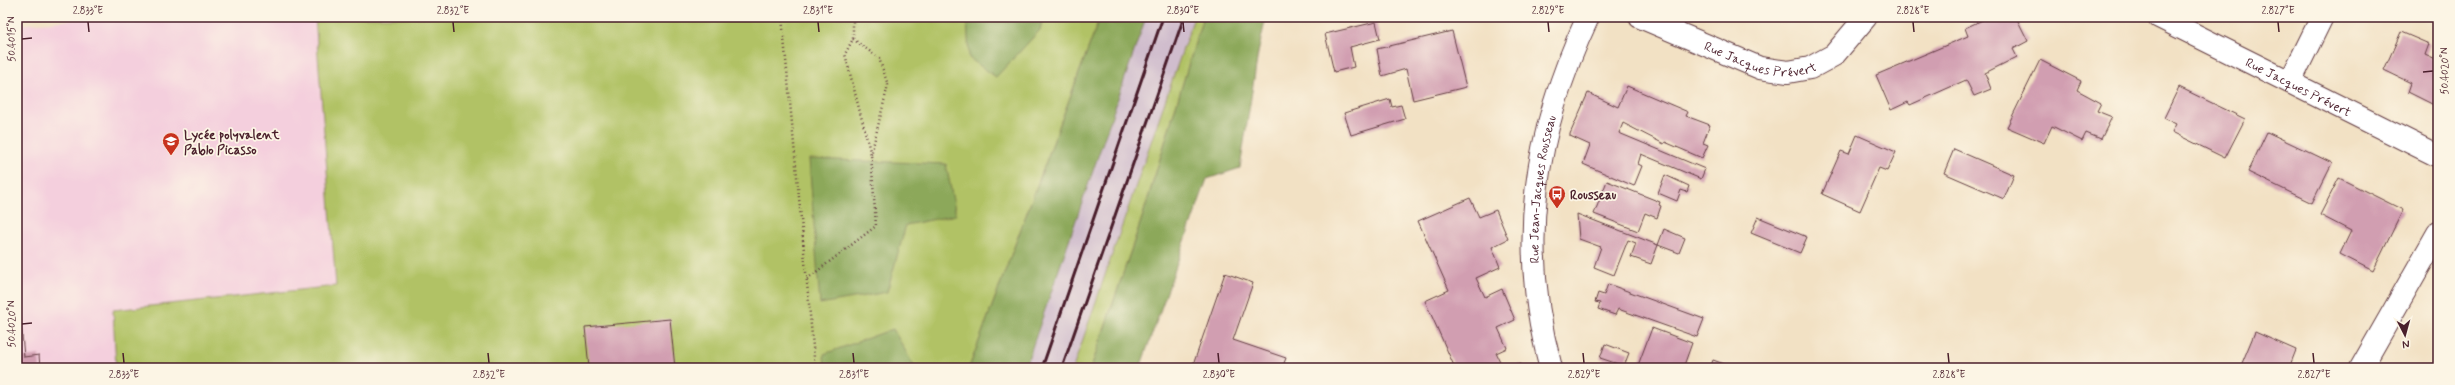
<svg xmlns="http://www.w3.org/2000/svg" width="2455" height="385" font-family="Mynerve,sans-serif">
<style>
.built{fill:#f4cfdd}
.industrial{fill:#d0bdcd}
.green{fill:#b1c265;stroke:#7e7048}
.forest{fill:#8ca85a;stroke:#6b6442}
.building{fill:#d19eb1}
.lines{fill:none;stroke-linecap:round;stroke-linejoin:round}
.minor-casing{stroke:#633c42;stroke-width:24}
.path{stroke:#633c42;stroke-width:2.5;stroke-dasharray:1 3;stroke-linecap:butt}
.minor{stroke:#fff;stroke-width:22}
.rail{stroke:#4a1f2b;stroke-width:3}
.ticks{fill:none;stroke:#4a1f2b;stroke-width:1.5}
.labels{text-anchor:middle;stroke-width:3.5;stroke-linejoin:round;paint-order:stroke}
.street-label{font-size:13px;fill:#4a1f2b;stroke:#fcf5e5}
.poi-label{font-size:13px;font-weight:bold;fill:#4a1f2b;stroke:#fcf5e5;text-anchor:start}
.neatline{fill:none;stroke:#4a1f2b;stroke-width:1.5}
.ticks-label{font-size:10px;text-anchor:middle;fill:#4a1f2b}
</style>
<rect width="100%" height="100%" fill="#fcf5e5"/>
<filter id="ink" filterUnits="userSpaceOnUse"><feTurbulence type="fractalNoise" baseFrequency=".025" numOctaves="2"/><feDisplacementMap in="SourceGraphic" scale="8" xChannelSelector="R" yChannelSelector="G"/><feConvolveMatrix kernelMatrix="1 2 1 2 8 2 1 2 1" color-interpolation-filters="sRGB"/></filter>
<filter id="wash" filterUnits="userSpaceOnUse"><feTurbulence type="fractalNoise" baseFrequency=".012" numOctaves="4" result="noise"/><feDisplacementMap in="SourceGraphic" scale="16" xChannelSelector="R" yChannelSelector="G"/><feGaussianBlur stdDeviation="0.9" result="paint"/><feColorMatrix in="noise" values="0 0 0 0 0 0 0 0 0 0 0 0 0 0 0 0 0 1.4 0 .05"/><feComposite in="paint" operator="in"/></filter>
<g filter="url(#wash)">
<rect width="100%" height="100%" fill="#f2e1c4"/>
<!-- built -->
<path class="built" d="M106 17H315L336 286 113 310 116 368H17V25Z"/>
<!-- industrial -->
<path class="industrial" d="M1146 17H1194L1073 368H1025Z"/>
<!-- green -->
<path class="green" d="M315 17H1100L969 368H116L113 310 336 286Z
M1194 17H1203L1143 215 1091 368H1073Z"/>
<!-- forest -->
<path class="forest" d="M967 17H1043L1040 30 996 77 969 58Z
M1100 17H1146L1025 368H969Z
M1203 17H1266L1258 53 1240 168 1207 179 1140 368H1091L1143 215Z
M809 159 946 164 956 215 906 225 887 292 820 304Z
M893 329 915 368H825L824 354Z"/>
<g id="blocks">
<!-- building -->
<path class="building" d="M1989 17H2016L2028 41 2013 49 2017 57 1985 73 1991 89 1974 96 1966 80 1910 105 1908 102 1891 110 1876 75 1968 36 1965 28Z
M1376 22 1380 39 1350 47 1354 67 1334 72 1325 34Z
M1452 31 1466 87 1413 100 1406 69 1382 76 1377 49Z
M2401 32 2429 44 2425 55 2438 61V107L2408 92 2411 83 2384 70Z
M2040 60 2081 81 2077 90 2101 103 2097 111 2112 117 2101 139 2086 133 2082 141 2052 126 2044 143 2007 127Z
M1627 86 1688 112 1686 116 1710 125 1703 143 1708 145 1702 158 1665 142 1664 144 1623 123 1619 133 1705 169 1701 179 1641 154 1638 164 1642 166 1634 186 1583 164 1590 145 1570 136V134L1588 93 1618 107Z
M2179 87 2245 119 2225 158 2172 132 2176 124 2164 118Z
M1390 99 1392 107 1401 105 1405 119 1351 135 1344 113Z
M2267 132 2332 163 2312 203 2248 172Z
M1857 135 1896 152 1887 171 1879 168 1860 211 1822 194 1841 151 1849 154Z
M1954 149 2014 175 2004 199 1944 173Z
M1665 175 1689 186 1687 192 1681 190 1677 201 1658 193Z
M2339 178 2403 210 2373 271 2340 254 2351 231 2320 215Z
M1607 181 1660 202 1659 205 1661 206 1657 218 1645 213 1638 231 1594 214Z
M1470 198 1479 217 1496 210 1508 239 1492 247 1500 267 1476 278 1485 297 1502 289 1515 320 1498 328 1507 348 1496 353 1503 368H1455L1425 301 1449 290 1418 221Z
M1577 214 1658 245 1664 229 1685 238 1679 253 1658 245 1651 264 1631 257 1636 243 1628 240 1614 275 1594 267 1601 247 1579 239Z
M1758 217 1807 237 1800 253 1751 233Z
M1225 273 1253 283 1233 340 1286 358 1282 368H1192Z
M1608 284 1704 319 1697 337 1618 309 1615 315 1598 309 1600 303 1595 302 1598 293 1604 295Z
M17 311H20L24 357 39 355 40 368H17Z
M670 319 675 368H589L585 327Z
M1652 328 1692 343 1683 368H1637Z
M2255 332 2296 350 2289 368H2240Z
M1605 344 1629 353 1624 366 1600 358Z
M1713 360 1735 368H1710Z
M1521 364 1522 368H1512Z"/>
</g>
</g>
<g filter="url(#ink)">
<use href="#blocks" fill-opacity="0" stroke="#633c42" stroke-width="1"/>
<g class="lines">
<!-- minor casing -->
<g class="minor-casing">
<g id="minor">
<path id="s1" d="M1640 17 1760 68 1788 72 1810 68 1834 55 1866 17"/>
<path id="s2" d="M2159 17 2438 156"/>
<path d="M2290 82 2322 17"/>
<path id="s3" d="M1551 368C1517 244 1534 132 1588 17"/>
<path d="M2361 368 2438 233"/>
</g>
</g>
<!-- path -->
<path class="path" d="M782 17 815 368
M853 39 879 58 888 85 871 155
M807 279 876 226 871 155 845 54 853 39V17"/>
<!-- minor -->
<use href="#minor" class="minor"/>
<!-- rail -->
<path class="rail" d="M1042 368 1163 17
M1062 368 1184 17"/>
</g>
</g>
<!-- ticks -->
<path class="ticks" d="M88 22 89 32M453 22 454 32M818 22 819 32M1183 22 1184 32M1548 22 1549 32M1913 22 1914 32M2278 22 2279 32M22 39 32 38M2423 72 2433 71M22 324 32 323M123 353 124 363M488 353 489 363M853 353 854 363M1218 353 1219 363M1583 353 1584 363M1948 353 1949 363M2313 353 2314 363"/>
<!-- icons -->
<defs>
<g id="school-pin" transform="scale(0.9)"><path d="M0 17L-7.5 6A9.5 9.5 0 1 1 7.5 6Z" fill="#c8321e" stroke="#fcf5e5"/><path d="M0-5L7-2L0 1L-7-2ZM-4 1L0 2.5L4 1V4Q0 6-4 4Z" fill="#fff"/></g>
<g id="bus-pin" transform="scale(0.9)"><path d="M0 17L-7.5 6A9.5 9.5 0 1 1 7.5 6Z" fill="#c8321e" stroke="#fcf5e5"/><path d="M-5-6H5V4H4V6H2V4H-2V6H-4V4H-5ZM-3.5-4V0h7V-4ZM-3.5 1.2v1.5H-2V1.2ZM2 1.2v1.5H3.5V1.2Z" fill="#fff"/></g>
</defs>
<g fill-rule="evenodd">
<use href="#school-pin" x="171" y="141"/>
<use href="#bus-pin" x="1557" y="194"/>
</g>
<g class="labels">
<!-- street labels -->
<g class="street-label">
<text dy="5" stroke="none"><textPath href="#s1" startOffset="129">Rue Jacques Prévert</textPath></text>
<text dy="5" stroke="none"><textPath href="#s2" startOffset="156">Rue Jacques Prévert</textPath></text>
<text dy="5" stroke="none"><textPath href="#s3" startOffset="181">Rue Jean-Jacques Rousseau</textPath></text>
</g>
<!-- poi labels -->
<g class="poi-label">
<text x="184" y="139">Lycée polyvalent<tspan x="184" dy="15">Pablo Picasso</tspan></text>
<text x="1570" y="199">Rousseau</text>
</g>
</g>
<!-- margin -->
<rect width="2455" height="385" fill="none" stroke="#fcf5e5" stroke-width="44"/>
<!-- north arrow -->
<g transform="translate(2405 335) rotate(174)" stroke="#fcf5e5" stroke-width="3" paint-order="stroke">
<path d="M0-3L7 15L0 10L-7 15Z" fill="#4a1f2b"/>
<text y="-6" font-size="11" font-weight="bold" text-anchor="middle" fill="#4a1f2b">N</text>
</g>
<rect x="22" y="22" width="2411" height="341" class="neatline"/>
<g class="ticks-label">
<text x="88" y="14">2.833°E</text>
<text x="453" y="14">2.832°E</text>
<text x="818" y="14">2.831°E</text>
<text x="1183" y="14">2.830°E</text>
<text x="1548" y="14">2.829°E</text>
<text x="1913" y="14">2.828°E</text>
<text x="2278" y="14">2.827°E</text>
<text transform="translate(11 39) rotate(-90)" y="4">50.4015°N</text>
<text transform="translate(2444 71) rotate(-90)" y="4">50.4020°N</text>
<text transform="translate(11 324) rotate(-90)" y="4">50.4020°N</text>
<text x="124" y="378">2.833°E</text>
<text x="489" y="378">2.832°E</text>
<text x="854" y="378">2.831°E</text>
<text x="1219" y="378">2.830°E</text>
<text x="1584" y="378">2.829°E</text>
<text x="1949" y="378">2.828°E</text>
<text x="2314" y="378">2.827°E</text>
</g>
</svg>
